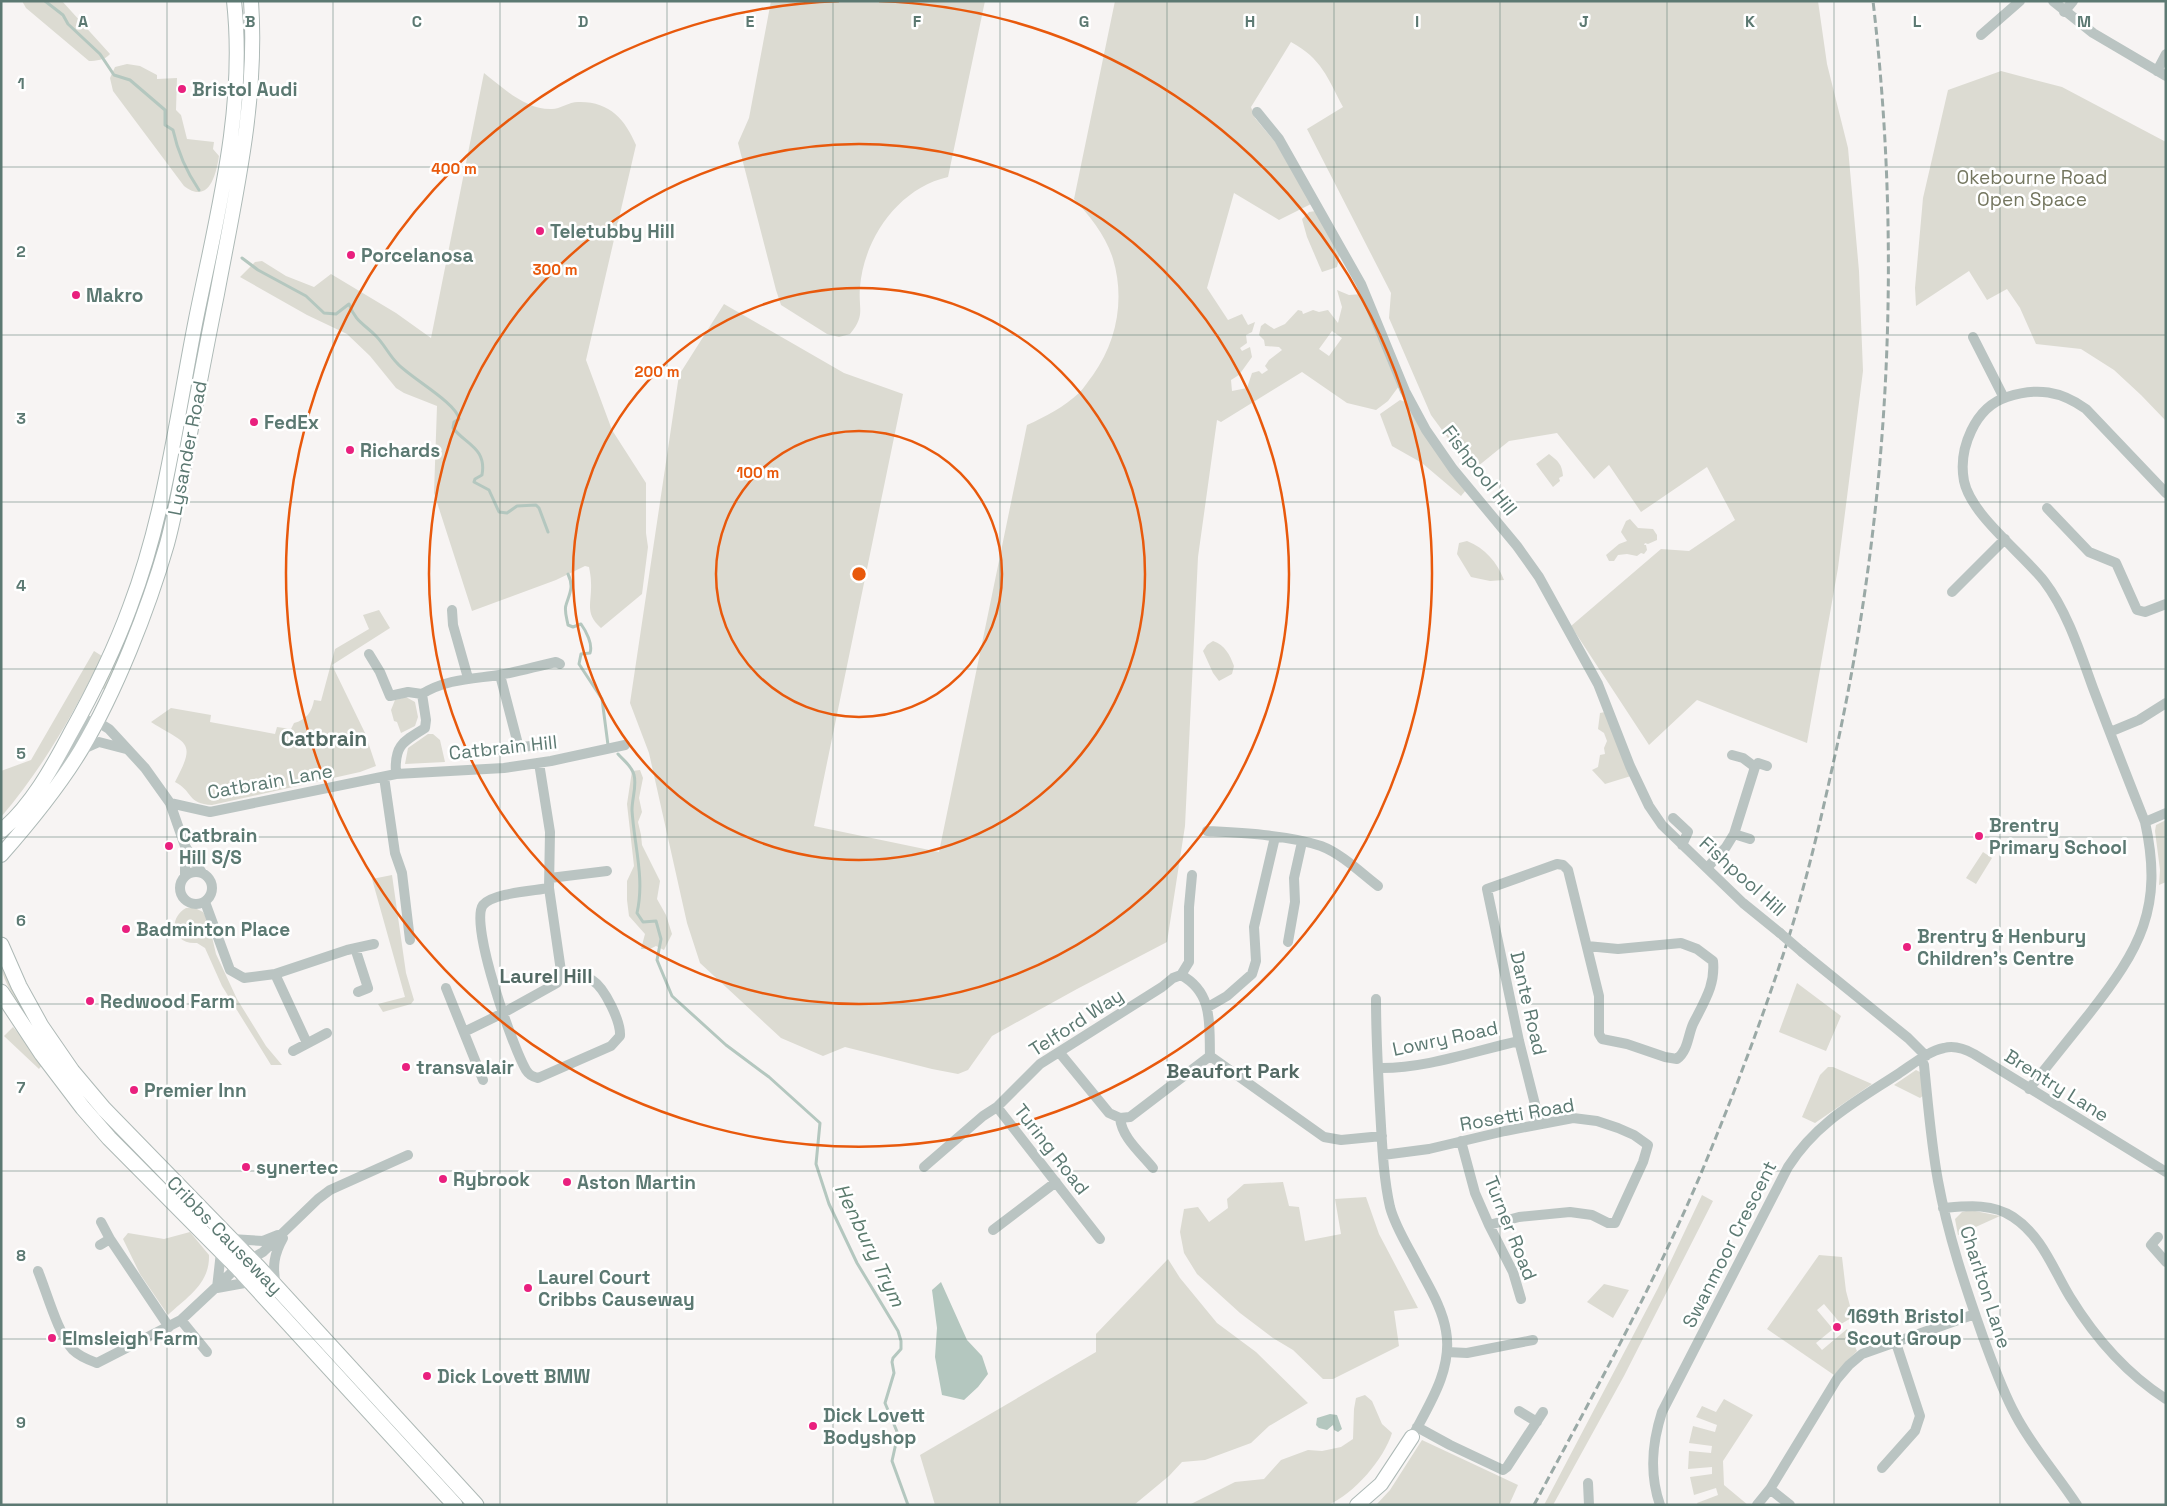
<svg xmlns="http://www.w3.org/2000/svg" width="2167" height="1506" font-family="'Space Grotesk',sans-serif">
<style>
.green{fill:#dcdbd2;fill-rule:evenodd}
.water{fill:#b4c7bf}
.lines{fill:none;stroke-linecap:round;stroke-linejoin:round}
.stream{stroke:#b4c7bf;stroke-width:3}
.secondary-casing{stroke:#adb9b6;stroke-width:16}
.primary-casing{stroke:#aeb9b6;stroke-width:17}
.street{stroke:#bac4c2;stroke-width:10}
.secondary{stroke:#fff;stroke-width:14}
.primary{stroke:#fff;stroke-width:15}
.rail{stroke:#9aa9a6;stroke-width:3;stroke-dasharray:8 4;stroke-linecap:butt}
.street-bridge{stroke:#bac4c2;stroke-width:10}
.grid{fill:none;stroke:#5c7972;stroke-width:1;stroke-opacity:0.55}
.ring{fill:none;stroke:#e8590c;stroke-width:2.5}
.poi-dot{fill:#e9207e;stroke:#fff;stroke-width:2}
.labels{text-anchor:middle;stroke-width:5;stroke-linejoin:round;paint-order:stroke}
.poi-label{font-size:19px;font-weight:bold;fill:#5c7972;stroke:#fff;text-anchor:start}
.park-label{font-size:19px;fill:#757760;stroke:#fff}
.street-label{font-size:19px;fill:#5c7972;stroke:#fff}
.neighbourhood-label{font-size:20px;font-weight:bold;fill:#536a64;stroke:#fff}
.water-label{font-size:20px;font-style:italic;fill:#5b7b6d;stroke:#fff}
.quarter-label{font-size:21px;font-weight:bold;fill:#536a64;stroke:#fff}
.grid-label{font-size:16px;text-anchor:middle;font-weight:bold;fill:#5c7972;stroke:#fff;stroke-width:5;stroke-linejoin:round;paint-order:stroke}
.centre{fill:#e8590c;stroke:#fff;stroke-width:2.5}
.ring-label{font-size:15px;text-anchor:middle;font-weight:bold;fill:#e8590c;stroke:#fff;stroke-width:5;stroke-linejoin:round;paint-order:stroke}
</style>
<rect width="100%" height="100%" fill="#f7f4f3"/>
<!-- green -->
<path class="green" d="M22 1H62L110 54C105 60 96 61 89 61L26 8Z
M771 1H985L948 177C899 188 864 238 860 287 858 309 866 315 850 334L839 337 827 334 781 305 776 290 738 143 749 118Z
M1115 1H1818L1827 64 1848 148 1859 271 1863 371 1838 568 1807 743 1697 700 1649 745 1571 626 1661 549 1689 551 1735 520 1707 467 1641 512 1609 465 1594 479 1557 433 1509 441 1472 471 1431 415 1389 318 1391 293 1307 129 1343 107C1327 77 1322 59 1291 42L1251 107 1255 118 1276 143 1311 204 1279 220 1234 193 1207 288 1228 320 1242 314 1248 325 1255 322 1252 332 1246 335 1247 343 1240 348 1242 351 1250 347 1252 357 1239 375 1231 380 1232 391 1247 388 1252 373 1259 371 1262 374 1268 370 1265 366 1269 360 1282 350 1279 347 1265 346 1264 340 1259 335 1261 326 1265 323 1274 329 1285 324 1298 310 1302 311 1303 314 1313 310 1319 312 1328 310 1338 323 1342 307 1337 290 1349 295 1362 294 1399 386 1388 401 1376 410 1347 403 1302 372 1221 422 1217 420 1198 557 1185 826 1167 942 1077 989 992 1036 968 1070 958 1074 932 1069 845 1047 823 1056 781 1038 700 963 687 923 649 753 630 703 679 375 724 304 844 373 903 394 814 826 939 852 1027 425C1045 417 1064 407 1079 393 1084 388 1088 381 1093 375 1117 341 1125 299 1113 259 1106 236 1090 216 1074 199ZM1332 331 1342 338 1329 356 1319 349Z
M127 64 140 66 157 75V79L177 78 176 110 181 115 187 139 214 142 213 149 219 156C216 175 209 205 184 186L113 91 110 78 115 67Z
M2001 71 2062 87 2166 142V421L2141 395 2114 370 2081 349 2036 344 2020 308 2007 289 1987 300 1969 271 1916 306 1915 288 1923 198 1948 90Z
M484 73C503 88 526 110 552 109 560 109 569 102 578 102 609 101 625 119 636 145L586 360 612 430 646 483V533L648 547 642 594 601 628C584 613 592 603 591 583 591 578 590 572 589 567L585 566 556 580 472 611 434 493 437 406 404 393 396 388 370 356 347 334 307 315 240 277 255 262 262 261 286 276 314 287 331 274 396 313 431 338Z
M242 99H246L243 125 164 532 144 598 106 690 101 688 132 617 238 130Z
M1316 211 1340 254 1337 267 1322 272 1307 237 1302 219 1309 212Z
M1400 400 1406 402 1466 490 1461 496 1422 463 1392 446 1380 414Z
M1549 454C1558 461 1562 464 1563 476L1559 478 1560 481 1553 487 1536 464Z
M1630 519 1638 528 1653 529 1657 535V540L1648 544 1645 543 1644 545H1646L1647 550 1644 554 1641 553 1637 556 1627 554 1618 555 1614 561H1609L1606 555 1619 544 1627 541 1621 532 1626 521Z
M1467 541C1485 548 1497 562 1504 580L1490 581 1471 577 1457 554 1459 543Z
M379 610 390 628 332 665 365 733 376 766 360 772 212 805C187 804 193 791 175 782 197 740 187 745 151 722L171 708 211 715 210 722 275 734 277 727 291 729 294 723C306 720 312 712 314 700L321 701 335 649 369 629 363 615Z
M1213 641C1225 645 1230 655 1234 666L1232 674 1219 681 1213 673 1203 651 1207 645Z
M94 651 102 656C74 713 43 768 1 817V771L31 760Z
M406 697 415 702 418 717 415 726 401 733 397 722 394 721 391 710 395 700Z
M1605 712 1631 776 1605 784 1592 770 1598 767 1600 755 1605 754 1604 748 1607 741 1604 733 1598 729 1600 713Z
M428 734H433L440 740 445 762 405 764 408 748Z
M640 770 643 778 639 798 642 812 638 822 641 835 642 845 660 881 657 899 666 915 672 934 664 950 656 946 650 949H641L645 934 629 916 627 900V881L634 866 627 804 632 771Z
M2166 820V882L2159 885 2160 870 2155 831 2156 825Z
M1983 852 1992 858 1976 884 1966 878Z
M392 875 406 973 414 1000 411 1004 383 1012 378 1004 405 997 372 879Z
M186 908H195L203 912 208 920 216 954 237 999 266 1046 282 1065H271L222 986 205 948 197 943C174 945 166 920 186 908Z
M1 960 26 1009 241 1259 236 1258C160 1179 75 1104 21 1008 11 991 1 979 1 960Z
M1797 983 1841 1016 1826 1051 1779 1032Z
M13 1027 40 1058 42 1065 39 1069 4 1036Z
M1828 1067H1833L1872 1084 1815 1123 1802 1117 1820 1075Z
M1916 1070 1920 1072 1924 1095 1920 1098 1894 1085Z
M1283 1182 1289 1206 1299 1207 1305 1241 1341 1234 1335 1199 1366 1197 1379 1234 1418 1308 1394 1311 1399 1346 1333 1379H1323L1293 1350 1273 1338 1240 1313 1197 1274 1184 1253 1180 1232 1184 1209 1198 1207 1209 1222 1228 1208 1227 1199 1244 1184Z
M1702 1195 1713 1201 1624 1376 1553 1505H1544L1658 1288Z
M1970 1210 2000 1216 1958 1235 1955 1219 1962 1212Z
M190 1232 209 1255C210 1284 187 1297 168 1315L140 1274 123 1239 128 1233 164 1239Z
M1819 1255 1842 1257 1846 1291 1853 1317 1841 1324 1824 1304 1817 1310 1833 1329 1816 1343 1822 1350 1847 1329 1857 1351 1834 1375 1767 1329Z
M1168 1259 1180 1278 1217 1323 1256 1352 1308 1403 1269 1426 1251 1443 1205 1460 1182 1462 1169 1476 1134 1505H935L920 1455 1096 1352V1334Z
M1604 1284 1629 1290 1613 1318 1587 1302Z
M1365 1395 1372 1401 1382 1424 1392 1433C1384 1459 1354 1494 1328 1505H1189L1235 1482 1264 1479 1281 1460 1308 1450 1322 1451 1341 1447 1353 1439 1354 1409 1356 1398Z
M1724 1399 1753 1415 1723 1461 1724 1485 1748 1505H1698L1697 1503 1718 1495 1716 1488 1694 1495 1690 1477 1712 1474V1467L1688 1469 1689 1451 1711 1453 1712 1446 1689 1443 1693 1426 1715 1432 1717 1425 1696 1417 1702 1406 1716 1412Z
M1422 1440 1518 1485 1509 1505H1376L1390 1490Z"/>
<!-- water -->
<path class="water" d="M941 1282 967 1340 982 1356 988 1374 978 1387 964 1400 942 1395 935 1357 937 1328 932 1290Z
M1330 1414 1337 1415 1342 1429 1338 1432 1334 1430 1333 1425 1327 1430 1319 1428 1316 1425 1317 1418Z"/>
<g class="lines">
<!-- stream -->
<path class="stream" d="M45 1 63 15 68 24 100 54 114 75 130 80 165 110V125L173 130C178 153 186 171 199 190
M242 258 258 270 306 296 324 313 336 314 349 304C355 321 364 324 376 336 384 344 389 355 397 363 409 377 457 403 459 419L454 422 453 428C465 444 487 448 482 475L475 479 474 482 489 490 499 512 507 513 517 506 536 505 539 508 548 532
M568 574C574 587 570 592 566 605 564 611 567 619 568 625L573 627 581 624C586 631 593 644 590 653L581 654 579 664 602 699 608 745
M618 754C624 761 632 766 634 775 637 786 632 798 632 810 634 845 645 878 637 913L643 922 656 921 661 939 657 960 672 996 726 1045 769 1077 820 1123 816 1164 829 1204 857 1263 898 1331 901 1341V1349L893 1358 892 1362 894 1373 885 1403 898 1434 892 1461 908 1505"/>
<!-- secondary casing -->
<g class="secondary-casing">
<path id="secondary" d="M1 831C31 806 52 768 70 734 93 693 114 651 130 607 165 515 177 415 196 319 217 215 246 108 234 1
M1 855C30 822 58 788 81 750 116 691 148 610 167 544 175 515 180 485 186 455 196 402 206 348 217 294 235 197 258 101 251 1
M1357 1505 1381 1484 1412 1437"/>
</g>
<!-- primary casing -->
<g class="primary-casing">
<path id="primary" d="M1 945 19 986 41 1026 72 1071 104 1109 259 1268 476 1505
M1 992 42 1054 83 1108 109 1138 237 1267 455 1505"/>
</g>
<!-- street -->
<path class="street" d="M2053 1 2093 33 2166 76
M2064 12 2073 1
M1981 35 2020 1
M2157 71 2166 54
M1257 112 1279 139 1361 284 1405 391 1426 430 1453 469 1517 546 1539 577 1598 684 1630 766 1649 806 1662 825 1743 903 1780 933
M1973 337 2004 398
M2047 508 2089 552 2116 563 2137 610 2145 612 2166 604
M1952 592 2005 539
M452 610 453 625 468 678
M369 654 380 672 390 696 408 692 422 694
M500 675 519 748
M2110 732 2139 720 2166 703
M81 750 99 742 126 749
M486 751 549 744
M1732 755 1743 758 1755 767 1758 763 1767 766
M396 774C394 746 402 742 425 728L426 720 422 694C446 679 472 679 499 675 518 672 537 666 556 662L560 664
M384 777 395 853 402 873 410 940
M50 780 61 767 85 724 90 721H96L109 729 145 768 170 803 185 846 202 873
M170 803 210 812 396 774 504 768 551 761 625 745
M1673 818 1688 832 1682 845
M2145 822 2166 813
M1207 831C1242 833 1288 835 1321 846 1342 854 1361 873 1378 886
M1734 834 1750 839
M1707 868 1726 847 1734 834 1755 767
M180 888a16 16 0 1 1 32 0a16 16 0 1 1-32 0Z
M185 876V847
M550 878 607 871
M549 888C533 891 493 893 483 905 469 924 513 1048 526 1070 529 1075 533 1077 538 1078L611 1046 620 1036C621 1022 605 988 592 980 583 975 571 973 561 971
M205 902 230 970 244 978 275 974 347 950 374 944
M1288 942 1295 902 1294 878 1302 842
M355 948 368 988 358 992
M1802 952 1908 1038 1926 1056
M275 974 307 1043
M1181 975 1189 962V907L1192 875
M446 988 483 1080
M1376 999C1376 1036 1378 1073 1380 1109 1382 1141 1383 1176 1390 1207 1395 1226 1407 1245 1416 1262 1427 1284 1442 1306 1446 1331 1453 1369 1429 1405 1412 1437
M1208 1007 1227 996 1252 974 1256 961 1254 927 1275 837
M464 1032 503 1013 557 983 561 971 549 888 550 832 539 763
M293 1051 327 1033
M1059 1052 1109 1113 1120 1118 1130 1117 1210 1056
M1210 1056 1324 1137 1341 1140 1382 1136
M1921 1059 1924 1065C1928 1103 1931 1143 1938 1181 1948 1235 1965 1286 1983 1337 1993 1364 2002 1390 2015 1414 2032 1447 2057 1474 2077 1505
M1378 1068C1425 1069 1474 1051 1519 1041
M2029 1089C2049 1064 2069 1039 2089 1014 2140 949 2164 908 2145 822 2127 777 2110 733 2093 688 2080 652 2067 611 2044 581 2022 553 1971 515 1964 481 1958 449 1975 407 2007 397 2037 387 2061 391 2086 409L2166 493
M997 1107 1100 1239
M1120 1118C1122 1138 1141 1153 1153 1168
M1540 1124 1519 1041 1487 889 1557 864 1563 865 1568 870 1599 996V1034L1602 1039 1627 1044 1665 1057 1677 1059C1688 1051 1688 1035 1693 1024 1699 1012 1706 1000 1710 988 1713 979 1714 971 1713 961L1697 949 1681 943 1618 949 1587 946
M1461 1141 1475 1193 1489 1225 1513 1272 1521 1299
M1383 1155 1429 1149 1505 1131 1573 1118 1597 1121 1618 1128 1634 1135 1648 1145 1643 1162 1615 1223H1608L1592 1215 1570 1212 1519 1217 1489 1225
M924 1167 983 1116 997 1107 1040 1064 1162 987 1173 978 1181 975C1214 993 1209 1025 1210 1056
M1943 1208C1967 1206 1992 1203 2013 1217 2042 1236 2053 1269 2070 1297 2094 1336 2127 1374 2166 1399
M101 1222 110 1239 169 1327
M993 1230 1056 1182
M2158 1237 2151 1245 2166 1262
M231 1239 263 1241 278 1235
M100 1245 110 1239
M38 1271C47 1293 58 1334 73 1350 80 1357 89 1360 97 1363L181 1320 228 1276 237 1267 263 1252 318 1199 330 1190 408 1155
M276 1285C272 1267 274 1254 283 1238
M217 1288 221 1252
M217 1288 250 1282
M181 1320 207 1352
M1447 1352 1467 1353 1533 1340
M1519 1411 1537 1422
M1417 1427 1450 1445 1503 1470 1507 1467 1543 1412
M1882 1468 1915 1431 1920 1416 1896 1343
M1588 1483 1589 1505
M1770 1489 1790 1505
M1660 1505C1649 1473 1652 1443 1662 1412L1788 1167C1816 1123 1855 1102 1898 1074 1912 1065 1928 1051 1944 1048 1955 1045 1965 1049 1974 1054L2166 1172
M1757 1505 1770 1489 1837 1379 1849 1365 1862 1354 1975 1314"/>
<!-- secondary -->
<use href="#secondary" class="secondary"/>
<!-- primary -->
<use href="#primary" class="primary"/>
<!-- rail -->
<path class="rail" d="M1534 1505C1595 1391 1658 1278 1707 1159 1735 1091 1761 1022 1784 952 1806 885 1822 815 1837 746 1890 501 1902 250 1873 1"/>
<!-- street-bridge -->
<path class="street-bridge" d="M1780 933 1802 952"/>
</g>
<!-- grid -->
<path class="grid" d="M167 1V1505M333 1V1505M500 1V1505M667 1V1505M833 1V1505M1000 1V1505M1167 1V1505M1334 1V1505M1500 1V1505M1667 1V1505M1834 1V1505M2000 1V1505M1 167H2166M1 335H2166M1 502H2166M1 669H2166M1 837H2166M1 1004H2166M1 1171H2166M1 1339H2166"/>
<!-- distance rings -->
<g class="ring">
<circle cx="859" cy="574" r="143"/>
<circle cx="859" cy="574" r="286"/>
<circle cx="859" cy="574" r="430"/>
<path d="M879 1A573 573 0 1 1 839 1"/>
</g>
<!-- markers -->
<g class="poi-dot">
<circle cx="182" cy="89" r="5"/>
<circle cx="540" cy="231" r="5"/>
<circle cx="351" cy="255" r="5"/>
<circle cx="76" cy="295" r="5"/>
<circle cx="254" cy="422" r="5"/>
<circle cx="350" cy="450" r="5"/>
<circle cx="1979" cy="836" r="5"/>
<circle cx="169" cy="846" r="5"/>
<circle cx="126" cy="929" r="5"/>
<circle cx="1907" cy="947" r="5"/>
<circle cx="90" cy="1001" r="5"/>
<circle cx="406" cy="1067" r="5"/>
<circle cx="134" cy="1090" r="5"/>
<circle cx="246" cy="1167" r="5"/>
<circle cx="443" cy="1179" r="5"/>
<circle cx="567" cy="1182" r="5"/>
<circle cx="528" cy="1288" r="5"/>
<circle cx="1837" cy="1327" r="5"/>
<circle cx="52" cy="1338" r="5"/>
<circle cx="427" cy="1376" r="5"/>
<circle cx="813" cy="1426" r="5"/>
</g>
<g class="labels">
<!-- poi labels -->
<g class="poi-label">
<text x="192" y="96">Bristol Audi</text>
<text x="550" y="238">Teletubby Hill</text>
<text x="361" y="262">Porcelanosa</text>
<text x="86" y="302">Makro</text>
<text x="264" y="429">FedEx</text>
<text x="360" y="457">Richards</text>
<text x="1989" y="832">Brentry<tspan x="1989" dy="22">Primary School</tspan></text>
<text x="179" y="842">Catbrain<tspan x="179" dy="22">Hill S/S</tspan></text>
<text x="136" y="936">Badminton Place</text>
<text x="1917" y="943">Brentry &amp; Henbury<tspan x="1917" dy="22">Children's Centre</tspan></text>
<text x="100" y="1008">Redwood Farm</text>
<text x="416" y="1074">transvalair</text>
<text x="144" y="1097">Premier Inn</text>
<text x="256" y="1174">synertec</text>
<text x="453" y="1186">Rybrook</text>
<text x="577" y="1189">Aston Martin</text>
<text x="538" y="1284">Laurel Court<tspan x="538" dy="22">Cribbs Causeway</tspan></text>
<text x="1847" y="1323">169th Bristol<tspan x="1847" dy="22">Scout Group</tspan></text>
<text x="62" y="1345">Elmsleigh Farm</text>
<text x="437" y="1383">Dick Lovett BMW</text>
<text x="823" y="1422">Dick Lovett<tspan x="823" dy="22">Bodyshop</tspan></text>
</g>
<!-- park labels -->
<g class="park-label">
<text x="2032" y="184">Okebourne Road<tspan x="2032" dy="22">Open Space</tspan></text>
</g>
<!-- street labels -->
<g class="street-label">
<text transform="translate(187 448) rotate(-79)" y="7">Lysander Road</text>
<text transform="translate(1480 470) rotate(52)" y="7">Fishpool Hill</text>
<text transform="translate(503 747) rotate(-6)" y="7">Catbrain Hill</text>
<text transform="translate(270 781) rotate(-10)" y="7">Catbrain Lane</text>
<text transform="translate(1743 876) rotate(42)" y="7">Fishpool Hill</text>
<text transform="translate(1529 1003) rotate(77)" y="7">Dante Road</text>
<text transform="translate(1076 1022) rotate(-33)" y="7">Telford Way</text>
<text transform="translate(1445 1038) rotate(-12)" y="7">Lowry Road</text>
<text transform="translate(2057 1085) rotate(32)" y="7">Brentry Lane</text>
<text transform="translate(1517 1114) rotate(-10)" y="7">Rosetti Road</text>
<text transform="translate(1052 1149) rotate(52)" y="7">Turing Road</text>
<text transform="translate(1511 1228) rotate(68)" y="7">Turner Road</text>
<text transform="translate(225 1235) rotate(46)" y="7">Cribbs Causeway</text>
<text transform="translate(1729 1244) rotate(-63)" y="7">Swanmoor Crescent</text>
<text transform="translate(1986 1287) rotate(72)" y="7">Charlton Lane</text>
</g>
<!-- neighbourhood labels -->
<g class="neighbourhood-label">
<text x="546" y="983">Laurel Hill</text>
<text x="1233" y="1078">Beaufort Park</text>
</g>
<!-- water labels -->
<g class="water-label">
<text transform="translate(870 1245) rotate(64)" y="7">Henbury Trym</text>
</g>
<!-- quarter labels -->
<g class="quarter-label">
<text x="324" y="746">Catbrain</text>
</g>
</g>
<g class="grid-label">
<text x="83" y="27">A</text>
<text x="250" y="27">B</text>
<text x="417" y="27">C</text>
<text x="583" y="27">D</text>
<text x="750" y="27">E</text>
<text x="917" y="27">F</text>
<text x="1084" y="27">G</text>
<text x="1250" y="27">H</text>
<text x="1417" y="27">I</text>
<text x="1584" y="27">J</text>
<text x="1750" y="27">K</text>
<text x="1917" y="27">L</text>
<text x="2084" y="27">M</text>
<text x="21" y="89">1</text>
<text x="21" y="257">2</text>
<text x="21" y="424">3</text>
<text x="21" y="591">4</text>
<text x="21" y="759">5</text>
<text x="21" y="926">6</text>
<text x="21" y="1093">7</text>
<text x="21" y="1261">8</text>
<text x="21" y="1428">9</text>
</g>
<circle cx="859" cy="574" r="8" class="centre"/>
<g class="ring-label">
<text x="454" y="174">400 m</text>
<text x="555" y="275">300 m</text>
<text x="657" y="377">200 m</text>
<text x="758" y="478">100 m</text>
</g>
<!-- border -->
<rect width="2167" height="1506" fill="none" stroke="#5c7972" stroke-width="5"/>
</svg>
